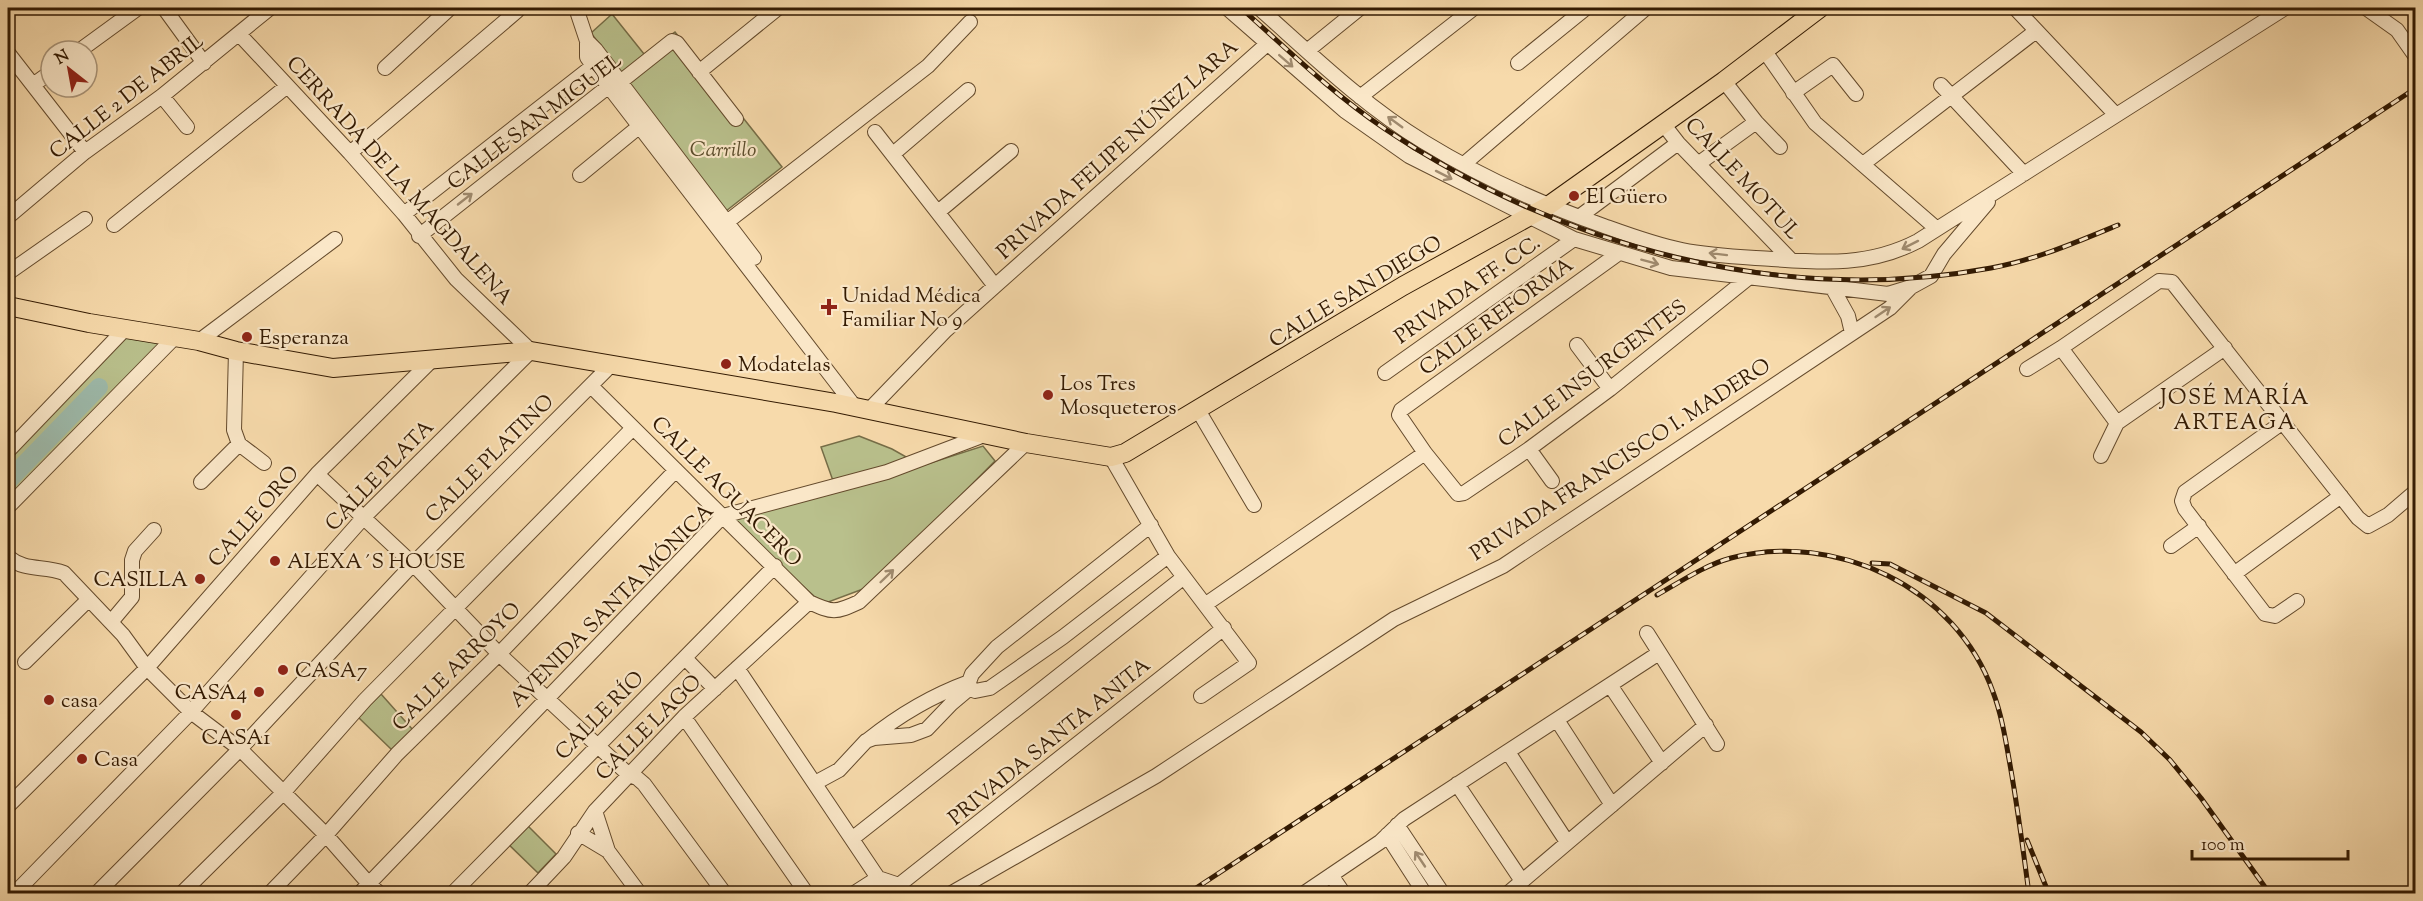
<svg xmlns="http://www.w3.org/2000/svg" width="2423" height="901" font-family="'Sorts Mill Goudy',serif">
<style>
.green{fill:#b9c08c;stroke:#766d47;stroke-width:1.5}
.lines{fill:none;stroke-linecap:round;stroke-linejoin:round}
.river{stroke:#9dbaab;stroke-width:18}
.minor-casing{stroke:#644a2c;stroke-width:16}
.major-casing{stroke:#331a02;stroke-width:20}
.minor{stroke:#fae7c8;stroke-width:14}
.major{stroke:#f7daab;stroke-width:18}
.rail-casing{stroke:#331a02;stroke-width:5}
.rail{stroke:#fae7c8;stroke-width:3;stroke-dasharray:9;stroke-linecap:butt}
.oneway{stroke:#a08b6f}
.poi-dot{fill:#8f2418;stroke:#fae7c8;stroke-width:2}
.labels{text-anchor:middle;stroke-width:4.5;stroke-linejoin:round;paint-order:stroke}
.street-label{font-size:21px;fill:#331a02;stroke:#fae7c8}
.park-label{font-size:21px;font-style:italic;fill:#5b4c2b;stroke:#fae7c8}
.poi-label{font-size:21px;fill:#331a02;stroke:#fae7c8;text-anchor:start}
.neighbourhood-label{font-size:22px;letter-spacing:1.5px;fill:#331a02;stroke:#fae7c8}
</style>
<rect width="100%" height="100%" fill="#f7daab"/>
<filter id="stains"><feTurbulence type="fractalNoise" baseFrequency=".00333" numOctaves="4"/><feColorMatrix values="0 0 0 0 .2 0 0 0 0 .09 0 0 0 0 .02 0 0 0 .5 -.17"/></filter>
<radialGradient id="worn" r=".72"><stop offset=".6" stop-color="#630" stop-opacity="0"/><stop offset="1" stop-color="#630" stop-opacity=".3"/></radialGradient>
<!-- green -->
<path class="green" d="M612 14 644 54 675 32 782 167 726 211 591 33Z
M125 329 175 337 8 503V445Z
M859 436 892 449 908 458 896 474 983 446 995 461 871 586 823 604 735 526V518L837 492 821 447Z
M381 694 413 730 393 751 358 717Z
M522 820 556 854 538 873 503 839Z"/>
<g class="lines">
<!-- river -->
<path class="river" d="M8 481 99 387"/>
<!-- minor casing -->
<g class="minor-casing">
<path id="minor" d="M164 8 204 63
M576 8 587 41V57L593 66 855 407
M1227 8 1345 111 1409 156 1574 239 1671 268 1888 294 1911 287 1931 276 1944 254 1988 202
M1259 8C1312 55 1363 105 1424 142 1481 177 1541 204 1604 226 1629 235 1656 245 1682 250 1711 256 1743 257 1772 259 1825 263 1870 266 1918 241L2285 8
M2015 8 2116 115
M2366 8 2397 30 2416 57
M587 41 596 50 754 258
M1764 50 1815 123 1937 229
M79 51 138 8
M1307 51 1360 8
M8 53 85 152
M1518 63 1586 8
M385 68 450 8
M699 72 778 8
M1724 81 1756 122 1780 147
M33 85 51 72
M1941 85 2024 174
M1793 93 1833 65 1856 94
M162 96 187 127
M1360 97 1474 8
M1664 125 1678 143 1791 260
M875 132 995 286
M350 153 517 11
M893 154 968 90
M1464 164 1646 8
M1698 164 1756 122
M1863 164 2036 31
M580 175 641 125
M938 212 1011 151
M404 214 598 62
M8 217 85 152 162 96 270 8
M1579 217 1678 143
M727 222 928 66 970 22
M114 225 286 87
M419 236 609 86 619 83 672 41 677 43 736 119
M1619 253 1401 410 1399 415 1425 453 1458 494 1464 493 1529 449 1610 389 1747 279
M8 273 85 219
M1832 287 1848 316 1852 333
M199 341 335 239
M1577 345 1610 389
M2061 348 2117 423
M236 351 234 430 239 444 264 463
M2027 369 2061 348 2159 281 2172 282 2358 518 2368 526 2388 515 2416 491
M1385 373 1574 239
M591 386 809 602C833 613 835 613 859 602L1026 443
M869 410 946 330 995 286 1267 44
M1198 410 1254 505
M2283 422 2185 492 2182 501 2185 509 2265 614 2275 616 2297 601
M2117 423 2225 348
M1529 449 1552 481
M8 451 125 329
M2101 456 2117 423
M1111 457 1168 556 1249 663 1201 696
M317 474 413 564 499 654 629 775 637 778 644 784 725 894
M201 482 239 444
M8 507 175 337
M2171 546 2199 526
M8 557C26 572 43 565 64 573L123 635 147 668 191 712 240 749 326 835 369 884 380 894
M2234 574 2341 496
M1206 604 1425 453
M111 622 132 597V560L135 551 154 530
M1647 633 1717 744
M685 658 715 689
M25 662 88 600
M737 668 878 878 899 885 1224 628
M1610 685 1662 763
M970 688 975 691 990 688 1063 637 1168 556
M684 717 807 894
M1557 720 1612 805
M868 740C899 715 931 696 969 682
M1508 752 1567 842
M815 783 839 770 866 741 874 738 911 735 927 729 951 704 970 688 969 682 972 674 997 647 1151 525
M1457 784 1522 881
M8 806 147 668 317 474 433 359
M595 811 608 851 640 894
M1397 825 1443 894
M578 833 608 851
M1387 835 1425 894
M853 838 1184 577
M1331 875 1344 894
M14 894 191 712 364 517 531 351 456 279 404 214 350 153 239 34
M96 894 240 749 413 564 612 364
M181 894 283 793 365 700 633 428
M269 894 326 835 397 754 499 654 676 470
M359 894 723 516 887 472 987 434
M452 894 775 566
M529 894 564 857 595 811 629 775 684 717 809 602
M853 894 878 878
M950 894 1156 776 1394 619 1503 566 1890 308 1911 287
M1303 894 1380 842 1404 819 1659 653
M1507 894 1706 725"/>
</g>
<!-- major casing -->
<g class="major-casing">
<path id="major" d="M8 306 89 323 199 341 236 351 333 368 531 351 836 403 1026 443 1111 457 1125 453 1403 286 1548 206 1724 81 1820 8"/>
</g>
<!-- minor -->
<use href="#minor" class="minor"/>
<!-- major -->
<use href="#major" class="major"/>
<!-- rail casing -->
<g class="rail-casing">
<path id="rail" d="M1241 8C1288 50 1333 94 1385 129 1560 246 1781 307 1991 268 2035 260 2077 242 2118 225
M1872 563 1890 564 1986 613 2141 732 2170 760 2201 798 2270 894
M1657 595C1680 582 1705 565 1731 558 1836 531 1956 587 1993 692 2001 713 2005 736 2009 759 2017 803 2023 848 2029 894
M2027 840 2049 894
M1187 894 2416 88"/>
</g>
<!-- rail -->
<use href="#rail" class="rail"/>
</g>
<!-- one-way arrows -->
<defs><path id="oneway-shaft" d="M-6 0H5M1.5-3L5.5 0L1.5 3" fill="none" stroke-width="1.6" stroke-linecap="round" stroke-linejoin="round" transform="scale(1.5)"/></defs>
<g class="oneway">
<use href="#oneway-shaft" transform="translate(1286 61) rotate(41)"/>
<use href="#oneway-shaft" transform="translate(1395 122) rotate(-144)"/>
<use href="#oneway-shaft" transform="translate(1444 175) rotate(27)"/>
<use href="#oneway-shaft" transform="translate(465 199) rotate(-38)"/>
<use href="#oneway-shaft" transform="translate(1910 245) rotate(153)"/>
<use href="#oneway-shaft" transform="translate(1718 254) rotate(-173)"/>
<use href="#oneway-shaft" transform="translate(1650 262) rotate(15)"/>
<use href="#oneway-shaft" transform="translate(1883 312) rotate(-34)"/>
<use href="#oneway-shaft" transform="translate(887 576) rotate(-44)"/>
<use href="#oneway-shaft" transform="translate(1420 859) rotate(-124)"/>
</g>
<!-- markers -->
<g class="poi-dot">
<circle cx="1574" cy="196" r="6"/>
<path d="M826 298h6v6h6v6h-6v6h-6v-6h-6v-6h6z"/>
<circle cx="247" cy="337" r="6"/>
<circle cx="726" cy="364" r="6"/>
<circle cx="1048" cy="395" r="6"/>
<circle cx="275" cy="561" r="6"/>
<circle cx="200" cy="579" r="6"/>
<circle cx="283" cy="670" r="6"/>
<circle cx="259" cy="692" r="6"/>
<circle cx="49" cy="700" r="6"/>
<circle cx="236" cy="715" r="6"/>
<circle cx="82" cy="759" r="6"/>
</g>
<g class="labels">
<!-- street labels -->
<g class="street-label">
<text transform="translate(126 96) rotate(-38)" y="7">CALLE 2 DE ABRIL</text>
<text transform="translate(534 121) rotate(-37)" y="7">CALLE SAN MIGUEL</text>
<text transform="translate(1117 149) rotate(-42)" y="7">PRIVADA FELIPE NÚÑEZ LARA</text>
<text transform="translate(1743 178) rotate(47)" y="7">CALLE MOTUL</text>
<text transform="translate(400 180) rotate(48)" y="7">CERRADA DE LA MAGDALENA</text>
<text transform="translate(1467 289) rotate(-35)" y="7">PRIVADA FF. CC.</text>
<text transform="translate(1355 291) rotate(-31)" y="7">CALLE SAN DIEGO</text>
<text transform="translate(1496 316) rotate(-36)" y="7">CALLE REFORMA</text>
<text transform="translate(1592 373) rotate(-37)" y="7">CALLE INSURGENTES</text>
<text transform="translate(489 458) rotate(-45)" y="7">CALLE PLATINO</text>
<text transform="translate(1620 459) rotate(-33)" y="7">PRIVADA FRANCISCO I. MADERO</text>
<text transform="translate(379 475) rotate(-46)" y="7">CALLE PLATA</text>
<text transform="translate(727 491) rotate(45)" y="7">CALLE AGUACERO</text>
<text transform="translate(253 516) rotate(-49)" y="7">CALLE ORO</text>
<text transform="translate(611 605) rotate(-45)" y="7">AVENIDA SANTA MÓNICA</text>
<text transform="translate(456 666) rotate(-45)" y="7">CALLE ARROYO</text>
<text transform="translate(599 715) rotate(-45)" y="7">CALLE RÍO</text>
<text transform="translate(648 727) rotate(-45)" y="7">CALLE LAGO</text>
<text transform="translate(1049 741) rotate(-39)" y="7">PRIVADA SANTA ANITA</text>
</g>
<!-- park labels -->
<g class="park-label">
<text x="723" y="156">Carrillo</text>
</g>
<!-- poi labels -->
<g class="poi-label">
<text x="1586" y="203">El Güero</text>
<text x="842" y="302">Unidad Médica<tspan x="842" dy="24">Familiar No 9</tspan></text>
<text x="259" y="344">Esperanza</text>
<text x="738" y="371">Modatelas</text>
<text x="1060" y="390">Los Tres<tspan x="1060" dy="24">Mosqueteros</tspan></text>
<text x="287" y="568">ALEXA´S HOUSE</text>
<text x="188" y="586" text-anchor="end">CASILLA</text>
<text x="295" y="677">CASA7</text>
<text x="247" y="699" text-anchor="end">CASA4</text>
<text x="61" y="707">casa</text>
<text x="236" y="744" text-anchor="middle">CASA1</text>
<text x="94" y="766">Casa</text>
</g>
<!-- neighbourhood labels -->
<g class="neighbourhood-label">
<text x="2235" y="404">JOSÉ MARÍA<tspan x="2235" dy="25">ARTEAGA</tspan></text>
</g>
</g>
<!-- margin -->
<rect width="2423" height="901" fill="none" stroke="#f7daab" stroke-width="30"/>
<rect x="9" y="9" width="2405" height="883" fill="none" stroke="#331a02" stroke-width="3"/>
<rect x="15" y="15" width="2393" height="871" fill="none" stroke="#331a02" stroke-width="1.5"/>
<!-- north arrow -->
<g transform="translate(69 69) rotate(329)"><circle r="28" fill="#fae7c8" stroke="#aa9579" stroke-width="1.5"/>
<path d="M0-4.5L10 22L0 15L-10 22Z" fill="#8f2418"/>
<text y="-9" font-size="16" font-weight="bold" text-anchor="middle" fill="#331a02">N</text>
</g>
<!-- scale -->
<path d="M2192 850v9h156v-9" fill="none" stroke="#331a02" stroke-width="3"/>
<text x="2201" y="850" font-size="18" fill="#331a02" stroke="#fae7c8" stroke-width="4.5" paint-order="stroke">100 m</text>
<rect width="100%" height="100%" filter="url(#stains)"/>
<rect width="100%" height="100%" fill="url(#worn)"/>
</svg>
